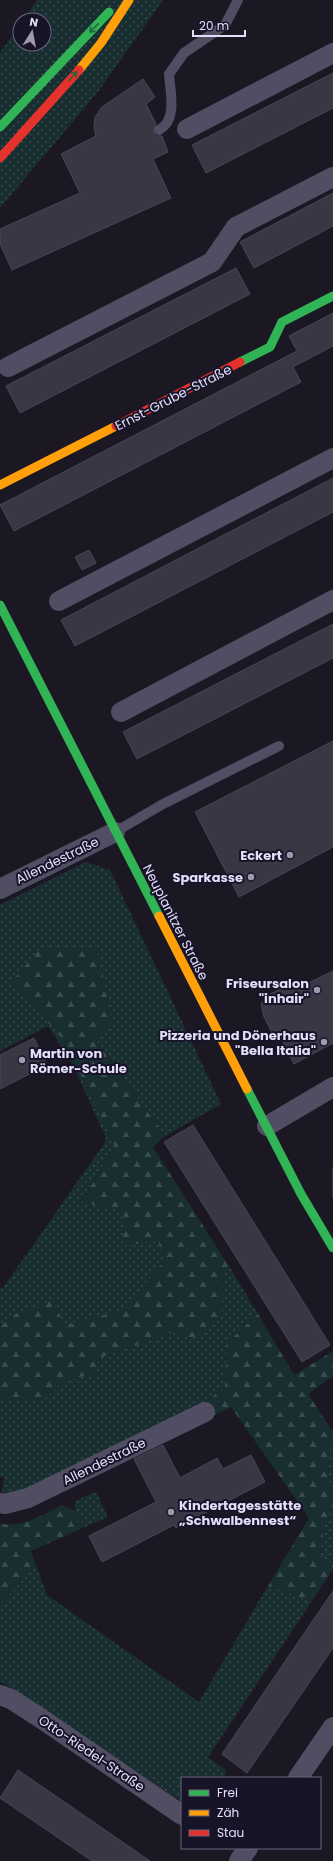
<svg xmlns="http://www.w3.org/2000/svg" width="333" height="1861" font-family="Poppins,sans-serif">
<style>
.grass{fill:url(#grass-dots)}
.forest{fill:url(#forest-firs)}
.building{fill:#3a3745;stroke:#484556}
.lines{fill:none;stroke-linecap:round;stroke-linejoin:round}
.lane{stroke:#514e63;stroke-width:10}
.street{stroke:#514e63;stroke-width:20}
.fast{stroke:#30b455;stroke-width:9}
.slow{stroke:#ff9f0a;stroke-width:9}
.jam{stroke:#e5322d;stroke-width:9}
.tram{stroke:#4b5a6a;stroke-width:1}
.oneway{stroke:#24643e}
.poi-dot{fill:#9d99b0;stroke:#181428;stroke-width:1.5}
.labels{text-anchor:middle;stroke-width:4;stroke-linejoin:round;paint-order:stroke}
.street-label{font-size:13px;fill:#e3dffb;stroke:#181428}
.poi-label{font-size:13px;font-weight:bold;fill:#e3dffb;stroke:#181428;text-anchor:end}
</style>
<defs>
<pattern id="grass-dots" width="8" height="8" patternUnits="userSpaceOnUse"><rect width="8" height="8" fill="#182e30"/><path d="M2 2h.1M6 6h.1" fill="none" stroke="#394c4f" stroke-width="1.8" stroke-linecap="round"/></pattern>
<pattern id="forest-firs" width="22" height="20" patternUnits="userSpaceOnUse"><rect width="22" height="20" fill="#182e30"/><path d="M5 1l3.5 6h-7zM16 11l3.5 6h-7z" fill="#394c4f"/></pattern>
</defs>
<rect width="100%" height="100%" fill="#1b1824"/>
<!-- grass -->
<path class="grass" d="M37 0H163L97 93 0 208V53L20 25V44H44V20H23Z
M86 862 110 870 221 1104 165 1136 95 1038 11 983 58 1033 74 1061 115 1146 81 1201 124 1211 159 1241 165 1260 124 1310 64 1325 54 1301 17 1313 0 1326V1288H3L104 1144 106 1138 72 1063 48 1026 0 1051V905Z
M230 1268 258 1314 227 1343 225 1387 200 1406 23 1494 1 1498 4 1477H0V1397L4 1401 43 1400 65 1380 95 1374 99 1358 177 1331 221 1319 223 1276Z
M331 1429 333 1431V1487L328 1480Z
M96 1492 108 1517 85 1527 75 1511V1501Z
M333 1508V1564L320 1556 325 1521Z
M36 1565 47 1595 199 1702 268 1586 312 1601 208 1757 226 1770 224 1778H182V1802L0 1681V1605Z"/>
<!-- forest -->
<path class="forest" d="M41 947H97L112 1023 95 1039 165 1136 153 1147 230 1268 223 1276 221 1319 190 1340 177 1331 99 1358 95 1374 65 1380 43 1400 3 1401 0 1397V1326L17 1313 54 1300 64 1325 124 1310 165 1260 158 1241 122 1246 124 1211 81 1202 115 1146 74 1061 58 1033 11 983Z
M258 1314 294 1375 333 1351V1376L308 1394 331 1429 328 1480 333 1487V1508L325 1521 320 1555 333 1564V1569L312 1601 268 1586 309 1518 231 1407 211 1417 200 1406 225 1387 227 1343Z
M62 1505 75 1511 85 1527 31 1551 36 1565 0 1605V1524C28 1526 38 1517 62 1505Z"/>
<!-- building -->
<path class="building" d="M333 73V108L206 173 192 145Z
M143 79 155 97 146 104 156 124 153 131 156 136H162L168 152 153 159 171 198 12 270 0 244V229L80 193 61 154 96 136 94 127 95 117 102 107Z
M333 193V226L254 268 240 242Z
M236 268 250 294 20 413 6 386Z
M333 313V346L293 367 301 382 14 531 0 505 297 351 289 336Z
M333 478V512L75 646 61 620Z
M89 550 96 563 82 570 75 557Z
M333 624V658L137 759 123 732Z
M333 741V847L239 897 195 812Z
M333 971V1043L294 1064 282 1040 277 1042 264 1017 261 1005 264 999 270 994 298 981 300 987Z
M34 1038 47 1065 0 1089V1055Z
M193 1125 330 1345 302 1362 164 1142Z
M163 1445 180 1478 217 1458 223 1469 251 1455 265 1482 176 1528 174 1525 102 1562 89 1536 156 1502 134 1459Z
M333 1591V1648L247 1773 222 1754Z
M18 1770 150 1861H92L0 1798Z"/>
<g class="lines">
<!-- lane -->
<path class="lane" d="M159 130C178 120 170 91 169 74L184 53 225 25 238 0
M115 832 163 804 279 746"/>
<!-- street -->
<path class="street" d="M187 129 333 53
M8 367 212 262 236 227 333 177
M59 601 333 458
M121 712 333 600
M0 889 115 832
M267 1126 333 1087
M0 1503 5 1504 28 1498 205 1412
M0 1695 11 1699 39 1717 182 1815
M298 1778 333 1727
M239 1861 248 1848"/>
<!-- fast -->
<path class="fast" d="M0 127 109 12
M240 362 270 347 282 322 333 296
M0 605 159 916
M247 1089 301 1194 333 1248"/>
<!-- slow -->
<path class="slow" d="M79 70 101 43 129 0
M0 485 116 426
M159 916 247 1089"/>
<!-- jam -->
<path class="jam" d="M0 158 79 70
M116 426 240 362"/>
<!-- tram -->
<path class="tram" d="M333 1168V1198"/>
</g>
<!-- one-way arrows -->
<defs><path id="oneway-shaft" d="M-6 0H5M1.5-3L5.5 0L1.5 3" fill="none" stroke-width="1.6" stroke-linecap="round" stroke-linejoin="round"/></defs>
<g class="oneway">
<use href="#oneway-shaft" transform="translate(94 28) rotate(135)"/>
<use href="#oneway-shaft" transform="translate(73 76) rotate(-50)"/>
</g>
<!-- markers -->
<g class="poi-dot">
<circle cx="290" cy="855" r="4"/>
<circle cx="251" cy="877" r="4"/>
<circle cx="317" cy="990" r="4"/>
<circle cx="324" cy="1042" r="4"/>
<circle cx="22" cy="1060" r="4"/>
<circle cx="171" cy="1512" r="4"/>
</g>
<g class="labels">
<!-- street labels -->
<g class="street-label">
<text transform="translate(173 397) rotate(-27)" y="5">Ernst-Grube-Straße</text>
<text transform="translate(57 860) rotate(-26)" y="5">Allendestraße</text>
<text transform="translate(176 922) rotate(63)" y="5">Neuplanitzer Straße</text>
<text transform="translate(104 1461) rotate(-26)" y="5">Allendestraße</text>
<text transform="translate(92 1753) rotate(34)" y="5">Otto-Riedel-Straße</text>
</g>
<!-- poi labels -->
<g class="poi-label">
<text x="282" y="860">Eckert</text>
<text x="243" y="882">Sparkasse</text>
<text x="309" y="988">Friseursalon<tspan x="309" dy="15">"inhair"</tspan></text>
<text x="316" y="1040">Pizzeria und Dönerhaus<tspan x="316" dy="15">"Bella Italia"</tspan></text>
<text x="30" y="1058" text-anchor="start">Martin von<tspan x="30" dy="15">Römer-Schule</tspan></text>
<text x="179" y="1510" text-anchor="start">Kindertagesstätte<tspan x="179" dy="15">„Schwalbennest“</tspan></text>
</g>
</g>
<!-- legend -->
<rect x="181" y="1777" width="140" height="72" fill="#181428" stroke="#69657c"/>
<rect x="189" y="1790" width="20" height="6" fill="#30b455" stroke="#69657c"/>
<text x="217" y="1797" font-size="12" fill="#e3dffb">Frei</text>
<rect x="189" y="1810" width="20" height="6" fill="#ff9f0a" stroke="#69657c"/>
<text x="217" y="1817" font-size="12" fill="#e3dffb">Zäh</text>
<rect x="189" y="1830" width="20" height="6" fill="#e5322d" stroke="#69657c"/>
<text x="217" y="1837" font-size="12" fill="#e3dffb">Stau</text>
<!-- north arrow -->
<g transform="translate(32 32) rotate(11)"><circle r="19" fill="#181428" stroke="#69657c"/>
<path d="M0-3L7 15L0 10L-7 15Z" fill="#9d99b0"/>
<text y="-6" font-size="11" font-weight="bold" text-anchor="middle" fill="#e3dffb">N</text>
</g>
<!-- scale -->
<path d="M193 30v6h52v-6" fill="none" stroke="#e3dffb" stroke-width="2"/>
<text x="199" y="30" font-size="12" fill="#e3dffb" stroke="#181428" stroke-width="3" paint-order="stroke">20 m</text>
</svg>
